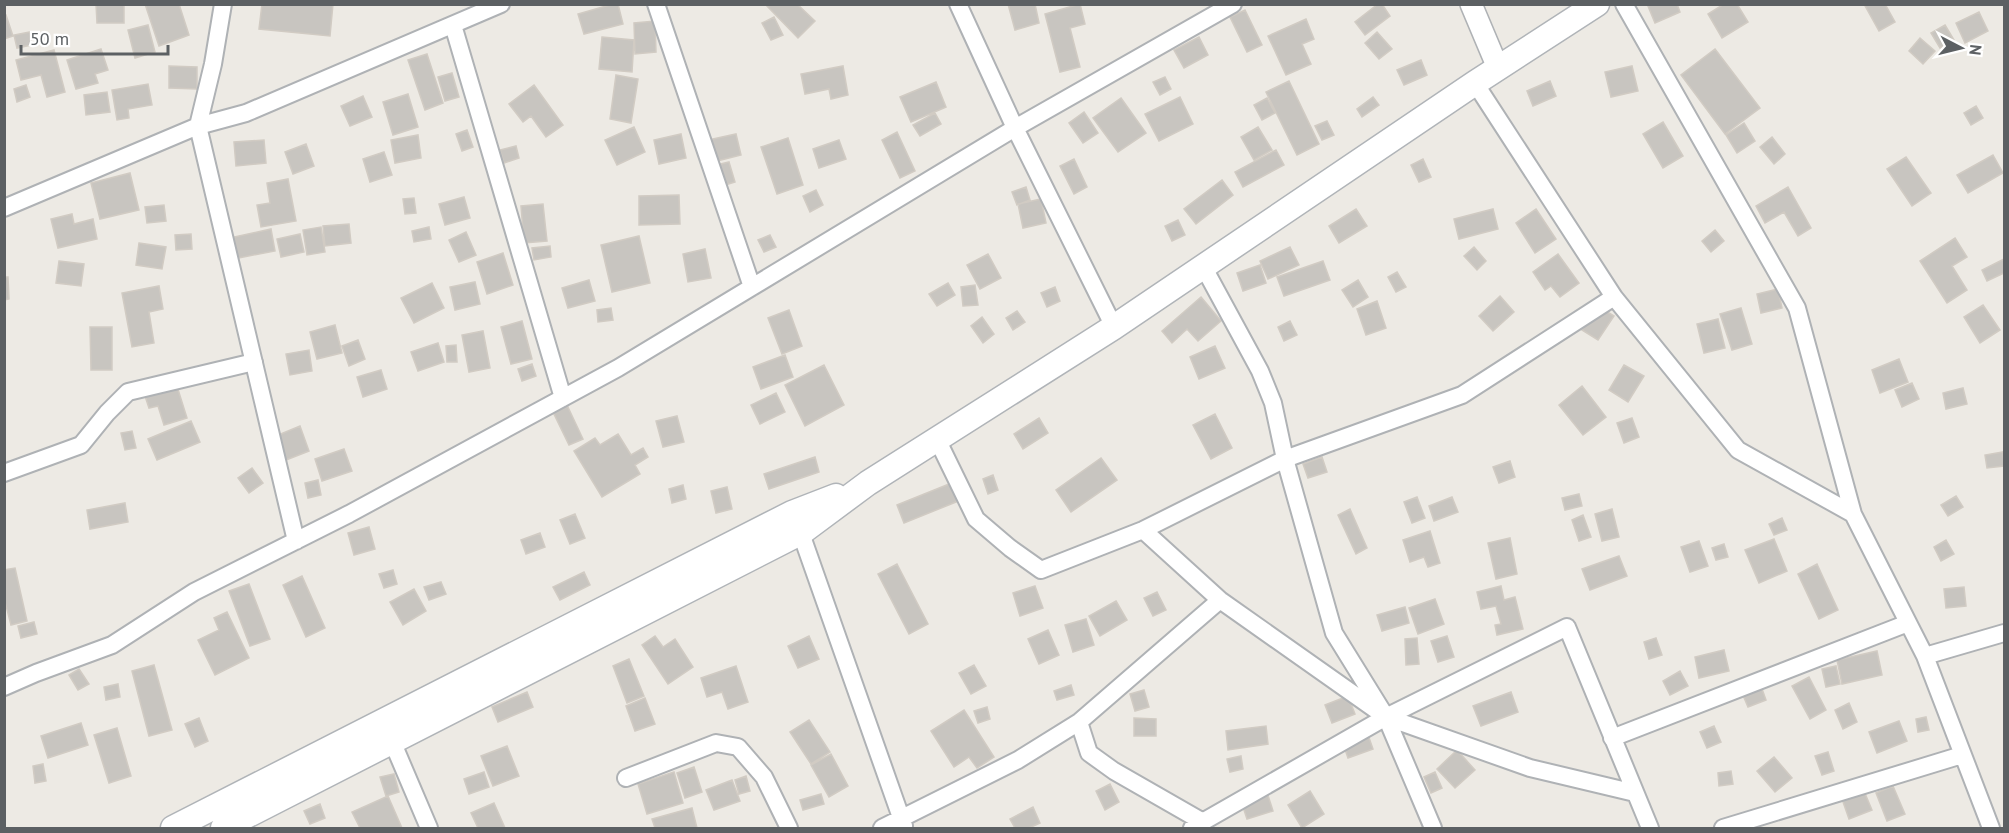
<svg xmlns="http://www.w3.org/2000/svg" width="2009" height="833" font-family="'PT Sans',sans-serif">
<style>
.building{fill:#c8c5c0;stroke:#d1cbc3;stroke-width:1.5}
.lines{fill:none;stroke-linecap:round;stroke-linejoin:round}
.minor-casing{stroke:#afb2b5;stroke-width:20}
.tertiary-casing{stroke:#afb2b5;stroke-width:24}
.secondary-casing{stroke:#b0b4b8;stroke-width:27}
.minor{stroke:#fff;stroke-width:16}
.tertiary{stroke:#fff;stroke-width:21}
.secondary{stroke:#fff;stroke-width:24}
</style>
<rect width="100%" height="100%" fill="#edeae4"/>
<!-- building -->
<path class="building" d="M96 4H124V23H97Z
M145 4H179L189 35 159 46Z
M262 4H333L330 36 259 29Z
M613 4H618L623 24 584 34 578 14Z
M765 4H797L815 21 798 38Z
M1008 4H1035L1039 23 1015 30Z
M1080 4 1085 24 1070 28 1080 67 1060 72 1045 14Z
M1378 4H1382L1390 16 1365 35 1355 22Z
M1652 4H1677L1680 12 1655 23 1648 6Z
M1724 4H1737L1748 22 1722 38 1708 14Z
M1864 4H1885L1895 22 1879 31Z
M1245 10 1262 45 1247 52 1230 17Z
M1979 12 1988 31 1965 43 1956 23Z
M6 15 13 36 4 39V16Z
M774 17 783 35 771 40 762 23Z
M1306 19 1314 39 1302 44 1311 64 1286 75 1268 36Z
M655 21 656 52 635 54 634 23Z
M148 25 155 52 135 58 128 30Z
M1945 25 1954 40 1940 48 1931 33Z
M30 32 32 45 17 48 14 35Z
M1377 32 1392 49 1379 59 1365 43Z
M602 37 634 40 632 72 599 69Z
M1199 37 1208 55 1184 68 1174 50Z
M1920 38 1935 51 1923 64 1909 51Z
M101 49 108 70 95 74 98 83 76 89 67 60Z
M1715 49 1760 108 1725 134 1681 75Z
M54 50 65 92 47 97 41 75 21 80 16 60Z
M427 54 443 103 425 110 408 60Z
M1421 60 1427 75 1404 85 1397 70Z
M169 66 197 67V89L169 88Z
M843 66 848 95 831 99 829 89 805 94 801 74Z
M1632 66 1638 91 1611 97 1605 72Z
M452 73 459 97 445 101 438 77Z
M616 75 638 79 631 123 610 119Z
M1165 77 1171 89 1160 95 1153 82Z
M1289 81 1319 144 1297 155 1266 92Z
M1550 81 1556 96 1533 106 1527 91Z
M936 82 946 107 911 122 900 97Z
M148 84 152 105 128 109 129 118 117 120 112 90Z
M26 85 30 97 17 102 14 89Z
M534 85 563 125 546 137 531 116 523 122 509 104Z
M107 92 110 112 86 115 84 95Z
M408 94 418 127 393 135 383 102Z
M363 96 372 117 350 126 341 106Z
M1180 97 1193 124 1159 141 1145 114Z
M1373 97 1379 105 1362 117 1357 109Z
M1121 98 1146 133 1118 152 1093 118Z
M1267 98 1275 113 1262 120 1254 105Z
M1976 106 1983 118 1971 125 1964 113Z
M1084 112 1098 133 1083 143 1069 123Z
M935 113 941 124 920 136 913 125Z
M1327 121 1334 135 1322 140 1315 126Z
M1663 122 1683 156 1663 168 1643 134Z
M1744 123 1755 141 1737 153 1726 135Z
M634 127 645 152 617 165 605 140Z
M1258 127 1272 150 1254 160 1241 137Z
M467 130 473 147 462 151 456 134Z
M897 132 915 171 900 178 882 140Z
M681 134 686 158 659 164 654 140Z
M736 134 741 155 713 162 708 140Z
M418 135 421 158 395 163 391 140Z
M1772 137 1785 154 1774 164 1760 147Z
M788 138 803 185 777 194 761 147Z
M264 140 266 163 236 166 234 142Z
M839 140 846 159 819 168 813 149Z
M306 144 314 166 293 174 285 152Z
M516 146 519 158 504 163 500 150Z
M1276 150 1284 165 1243 187 1235 172Z
M384 152 392 175 370 182 363 159Z
M1993 155 2003 173 1968 193 1957 175Z
M1906 157 1931 193 1912 206 1887 169Z
M1074 159 1087 187 1074 194 1060 166Z
M1423 159 1431 177 1419 182 1411 165Z
M729 162 735 182 722 186 716 165Z
M130 173 139 210 100 219 91 183Z
M288 179 296 221 261 227 257 205 270 203 267 183Z
M1222 180 1233 195 1196 224 1184 209Z
M1026 187 1030 200 1017 205 1012 192Z
M1788 187 1811 228 1798 236 1784 212 1765 223 1756 206Z
M816 190 823 205 810 212 803 196Z
M679 195 680 224 639 225V196Z
M464 197 470 218 445 225 439 204Z
M414 198 416 213 405 214 403 199Z
M1041 199 1046 223 1023 228 1018 204Z
M543 204 547 241 524 243 521 206Z
M164 205 166 221 147 223 145 207Z
M1356 209 1367 226 1339 243 1329 226Z
M1493 209 1498 229 1459 239 1454 219Z
M1536 209 1556 239 1535 253 1516 223Z
M72 214 74 224 93 219 97 239 58 248 51 219Z
M1178 220 1185 235 1172 241 1165 226Z
M349 224 351 243 325 246 323 226Z
M321 227 325 252 307 255 303 230Z
M429 227 431 239 414 242 412 231Z
M271 229 275 251 238 258 234 237Z
M1715 230 1724 241 1711 252 1702 241Z
M466 232 476 255 459 262 449 240Z
M191 234 192 249 176 250 175 235Z
M300 234 304 252 281 257 277 239Z
M770 235 776 247 764 252 758 240Z
M639 236 650 283 612 292 601 245Z
M1955 238 1967 257 1952 266 1967 290 1947 303 1920 261Z
M139 243 166 247 162 269 136 265Z
M550 246 551 257 534 260 532 248Z
M1290 247 1299 265 1268 279 1260 261Z
M1474 247 1486 261 1477 270 1464 256Z
M705 249 711 278 688 282 683 254Z
M503 253 513 285 487 294 477 262Z
M988 254 1001 278 980 289 967 265Z
M1558 254 1579 283 1560 297 1551 286 1545 290 1533 272Z
M2004 259V273L1987 281 1982 270Z
M59 261 84 264 81 286 56 283Z
M1323 261 1330 280 1284 296 1277 277Z
M1260 265 1266 283 1243 291 1237 273Z
M1397 272 1406 287 1396 292 1388 277Z
M4 277H8L9 299 4 300Z
M589 280 595 301 568 308 562 288Z
M1358 280 1368 297 1353 307 1342 290Z
M475 282 480 304 455 310 450 287Z
M432 283 444 308 414 323 401 298Z
M948 283 955 295 937 306 929 294Z
M975 285 978 305 963 306 961 287Z
M159 286 163 309 149 312 154 343 132 347 122 293Z
M1055 287 1060 301 1047 307 1041 293Z
M1778 289 1782 308 1761 313 1757 294Z
M1500 296 1514 312 1493 331 1479 316Z
M1201 297 1221 321 1198 341 1187 329 1172 343 1162 331Z
M1377 301 1386 328 1366 335 1357 309Z
M1983 305 2000 330 1980 343 1964 317Z
M1598 306 1614 316 1598 340 1582 330Z
M611 308 613 320 598 322 597 310Z
M1741 308 1752 344 1732 350 1720 314Z
M789 310 802 346 782 354 768 318Z
M1017 311 1025 322 1013 330 1006 318Z
M982 317 994 334 983 343 971 326Z
M1718 319 1725 348 1704 353 1697 324Z
M522 321 532 359 511 364 501 327Z
M1290 321 1297 335 1284 341 1278 327Z
M335 325 342 353 317 359 310 332Z
M90 327H112V370H91Z
M483 331 490 368 469 372 462 335Z
M358 340 365 359 349 366 342 346Z
M438 343 444 362 418 371 411 352Z
M456 345 457 362H447L446 346Z
M1215 346 1225 368 1199 379 1190 357Z
M309 350 312 371 290 375 286 354Z
M785 355 793 377 761 389 753 367Z
M1899 359 1908 382 1880 393 1872 370Z
M532 364 536 376 522 381 518 369Z
M824 365 844 405 805 426 785 385Z
M1624 365 1644 376 1628 402 1609 390Z
M381 370 387 389 363 397 357 377Z
M176 383 187 418 164 425 158 406 149 408 144 393Z
M1912 383 1919 399 1902 407 1895 390Z
M1582 386 1606 417 1583 435 1559 405Z
M1963 388 1967 404 1946 409 1943 393Z
M776 393 785 412 760 424 751 405Z
M567 405 583 439 569 445 553 412Z
M1215 414 1232 448 1211 459 1193 425Z
M677 416 684 442 663 447 656 421Z
M1039 418 1048 433 1023 449 1014 434Z
M1632 418 1639 437 1624 443 1617 423Z
M191 421 200 442 157 460 148 439Z
M300 426 309 451 286 460 276 436Z
M132 431 136 448 125 450 121 433Z
M618 434 631 455 643 448 648 457 635 465 640 474 602 497 574 451 595 438 600 445Z
M344 449 352 471 322 481 315 459Z
M2003 452 2004 466 1987 468 1985 455Z
M815 457 819 472 769 489 764 474Z
M1322 457 1327 472 1308 478 1303 464Z
M1101 458 1117 480 1071 512 1056 490Z
M1510 461 1515 477 1499 483 1493 467Z
M252 468 263 483 249 493 238 478Z
M993 475 998 490 988 494 983 479Z
M318 480 321 495 308 498 305 483Z
M954 482 961 500 904 523 897 505Z
M683 485 686 499 672 503 669 489Z
M727 487 732 509 716 513 711 491Z
M1579 494 1582 506 1565 510 1562 498Z
M1956 496 1963 507 1948 516 1941 505Z
M1417 497 1425 518 1412 523 1404 502Z
M1452 497 1458 512 1434 521 1429 506Z
M125 503 128 522 90 529 87 510Z
M1350 509 1367 548 1356 554 1338 515Z
M1612 509 1619 537 1602 541 1595 514Z
M575 514 585 538 570 544 560 520Z
M1583 515 1591 537 1579 541 1572 520Z
M1782 518 1787 530 1774 535 1769 524Z
M369 527 375 549 354 555 348 533Z
M1430 531 1440 563 1428 567 1424 557 1410 562 1403 540Z
M540 533 545 547 526 554 521 540Z
M1510 538 1517 574 1496 579 1488 543Z
M1774 539 1787 571 1759 583 1745 550Z
M1946 540 1954 554 1941 561 1934 547Z
M1699 541 1708 566 1690 572 1681 547Z
M1724 544 1728 557 1716 560 1712 548Z
M1619 556 1627 576 1590 590 1582 569Z
M897 564 928 624 909 634 878 574Z
M1817 564 1838 610 1819 619 1798 574Z
M15 568 27 621 11 625 4 598V570Z
M393 570 397 584 384 588 379 574Z
M584 572 590 585 560 600 553 587Z
M302 576 325 628 306 637 283 585Z
M441 582 446 594 429 600 424 587Z
M249 584 270 639 250 646 229 591Z
M1035 586 1043 608 1020 616 1013 593Z
M1501 586 1504 600 1515 597 1523 629 1497 635 1495 625 1501 624 1496 606 1481 609 1477 592Z
M1964 587 1966 606 1946 608 1944 589Z
M414 589 426 611 403 625 390 602Z
M1157 592 1166 610 1153 616 1144 598Z
M1435 599 1444 624 1418 634 1409 608Z
M1116 601 1127 620 1100 636 1089 616Z
M1405 607 1409 623 1382 631 1377 615Z
M227 612 249 658 215 675 198 640 219 630 214 618Z
M1086 619 1094 645 1073 652 1065 625Z
M34 622 37 634 21 638 18 626Z
M1048 630 1059 655 1039 664 1028 639Z
M655 636 663 647 675 639 693 667 668 684 642 645Z
M809 636 819 659 798 668 788 646Z
M1447 636 1454 657 1438 662 1431 641Z
M1417 638 1419 664 1406 665 1405 639Z
M1656 638 1662 655 1649 659 1644 642Z
M1724 650 1729 671 1699 678 1695 657Z
M1877 651 1882 675 1842 684 1837 660Z
M629 659 644 696 627 703 613 666Z
M154 665 172 730 149 736 132 671Z
M974 665 986 686 971 694 959 673Z
M736 666 748 702 728 709 722 692 707 697 701 678Z
M1836 666 1840 684 1826 687 1822 669Z
M79 669 89 684 78 690 69 675Z
M1680 671 1688 686 1670 695 1663 681Z
M1809 677 1826 710 1810 719 1792 686Z
M118 684 120 697 106 700 104 687Z
M1071 685 1074 695 1057 700 1054 691Z
M1761 686 1766 700 1748 707 1742 693Z
M1144 690 1149 707 1135 711 1130 694Z
M527 692 533 707 498 722 492 707Z
M1511 692 1518 712 1481 726 1473 706Z
M1348 696 1355 714 1332 723 1325 705Z
M645 698 655 724 635 731 626 706Z
M1849 703 1857 722 1843 729 1835 710Z
M987 707 990 719 978 723 974 711Z
M964 710 994 757 977 768 969 757 954 767 931 731Z
M1926 717 1929 730 1918 732 1916 719Z
M199 718 208 741 195 747 185 724Z
M1134 718 1156 719V736H1134Z
M809 720 830 752 811 764 790 732Z
M1899 721 1907 741 1877 753 1869 732Z
M81 723 88 745 48 758 41 736Z
M1266 726 1268 744 1228 750 1226 731Z
M1714 726 1721 742 1707 748 1700 732Z
M117 728 131 776 109 783 94 735Z
M1367 732 1373 749 1348 758 1342 741Z
M507 746 519 776 493 786 481 756Z
M1457 750 1475 770 1455 788 1437 769Z
M1828 752 1834 771 1822 775 1815 756Z
M831 754 848 786 829 797 811 765Z
M1241 756 1243 769 1230 772 1227 759Z
M1774 757 1792 778 1775 792 1757 771Z
M43 764 46 781 35 783 33 766Z
M694 767 702 792 685 798 677 773Z
M1731 771 1733 784 1719 786 1718 773Z
M484 772 489 787 469 794 464 779Z
M674 772 683 803 647 814 638 784Z
M1435 772 1442 788 1431 793 1424 777Z
M394 774 399 792 386 796 380 777Z
M746 776 750 791 739 794 735 780Z
M732 780 740 801 714 810 706 790Z
M1110 784 1119 802 1105 810 1096 791Z
M1893 786 1905 814 1887 821 1876 793Z
M1266 789 1273 811 1247 819 1240 798Z
M1310 791 1324 814 1302 828 1288 805Z
M1864 791 1872 810 1849 819 1842 799Z
M821 794 824 804 803 810 800 800Z
M388 796 402 828H360L352 812Z
M494 803 505 828H478L471 813Z
M320 804 325 818 310 824 304 811Z
M1033 807 1040 823 1029 828H1015L1010 819Z
M692 808 697 828H655L652 819Z"/>
<g class="lines">
<!-- minor casing -->
<g class="minor-casing">
<path id="minor" d="M223 4 213 64 198 126 296 541
M656 4 752 287
M958 4 1015 128 1114 327
M1624 4 1797 308 1853 514
M453 25 563 398
M1475 83 1614 297 1738 450 1853 514 1925 656 1991 828
M4 208 198 126 246 113 501 4
M1203 266 1260 371 1273 403 1285 459 1334 633 1386 717 1433 828
M937 439 976 519 1010 548 1041 570 1143 530 1285 459 1462 395 1614 297
M4 473 81 445 107 413 128 392 254 362
M798 525 904 826
M1143 530 1220 600 1386 717 1530 768 1635 793
M1925 656 2004 633
M4 687 36 673 112 645 194 592 349 514 618 368 1015 128 1233 4
M1079 722 1089 753 1114 771 1203 822
M389 734 429 828
M1612 738 1908 623
M626 778 716 743 738 747 764 777 789 828
M882 828 1018 760 1079 722 1220 600
M1192 828 1386 717 1567 627 1650 828
M1723 828 1962 755"/>
</g>
<!-- tertiary casing -->
<g class="tertiary-casing">
<path id="tertiary" d="M1471 4 1498 68"/>
</g>
<!-- secondary casing -->
<g class="secondary-casing">
<path id="secondary" d="M173 828 792 513 836 496
M223 828 802 532 868 483 1114 327 1475 83 1597 4"/>
</g>
<!-- minor -->
<use href="#minor" class="minor"/>
<!-- tertiary -->
<use href="#tertiary" class="tertiary"/>
<!-- secondary -->
<use href="#secondary" class="secondary"/>
</g>
<!-- border -->
<rect width="2009" height="833" fill="none" stroke="#5c6063" stroke-width="12"/>
<!-- north arrow -->
<g transform="translate(1961 48) rotate(97)" stroke="#ffffff" stroke-width="4.5" paint-order="stroke">
<path d="M0-4.5L10 22L0 15L-10 22Z" fill="#5c6063"/>
<text y="-9" font-size="16" font-weight="bold" text-anchor="middle" fill="#5c6063">N</text>
</g>
<!-- scale -->
<path d="M21 45v9h147v-9" fill="none" stroke="#5c6063" stroke-width="3"/>
<text x="30" y="45" font-size="18" fill="#5c6063" stroke="#ffffff" stroke-width="4.5" paint-order="stroke">50 m</text>
</svg>
